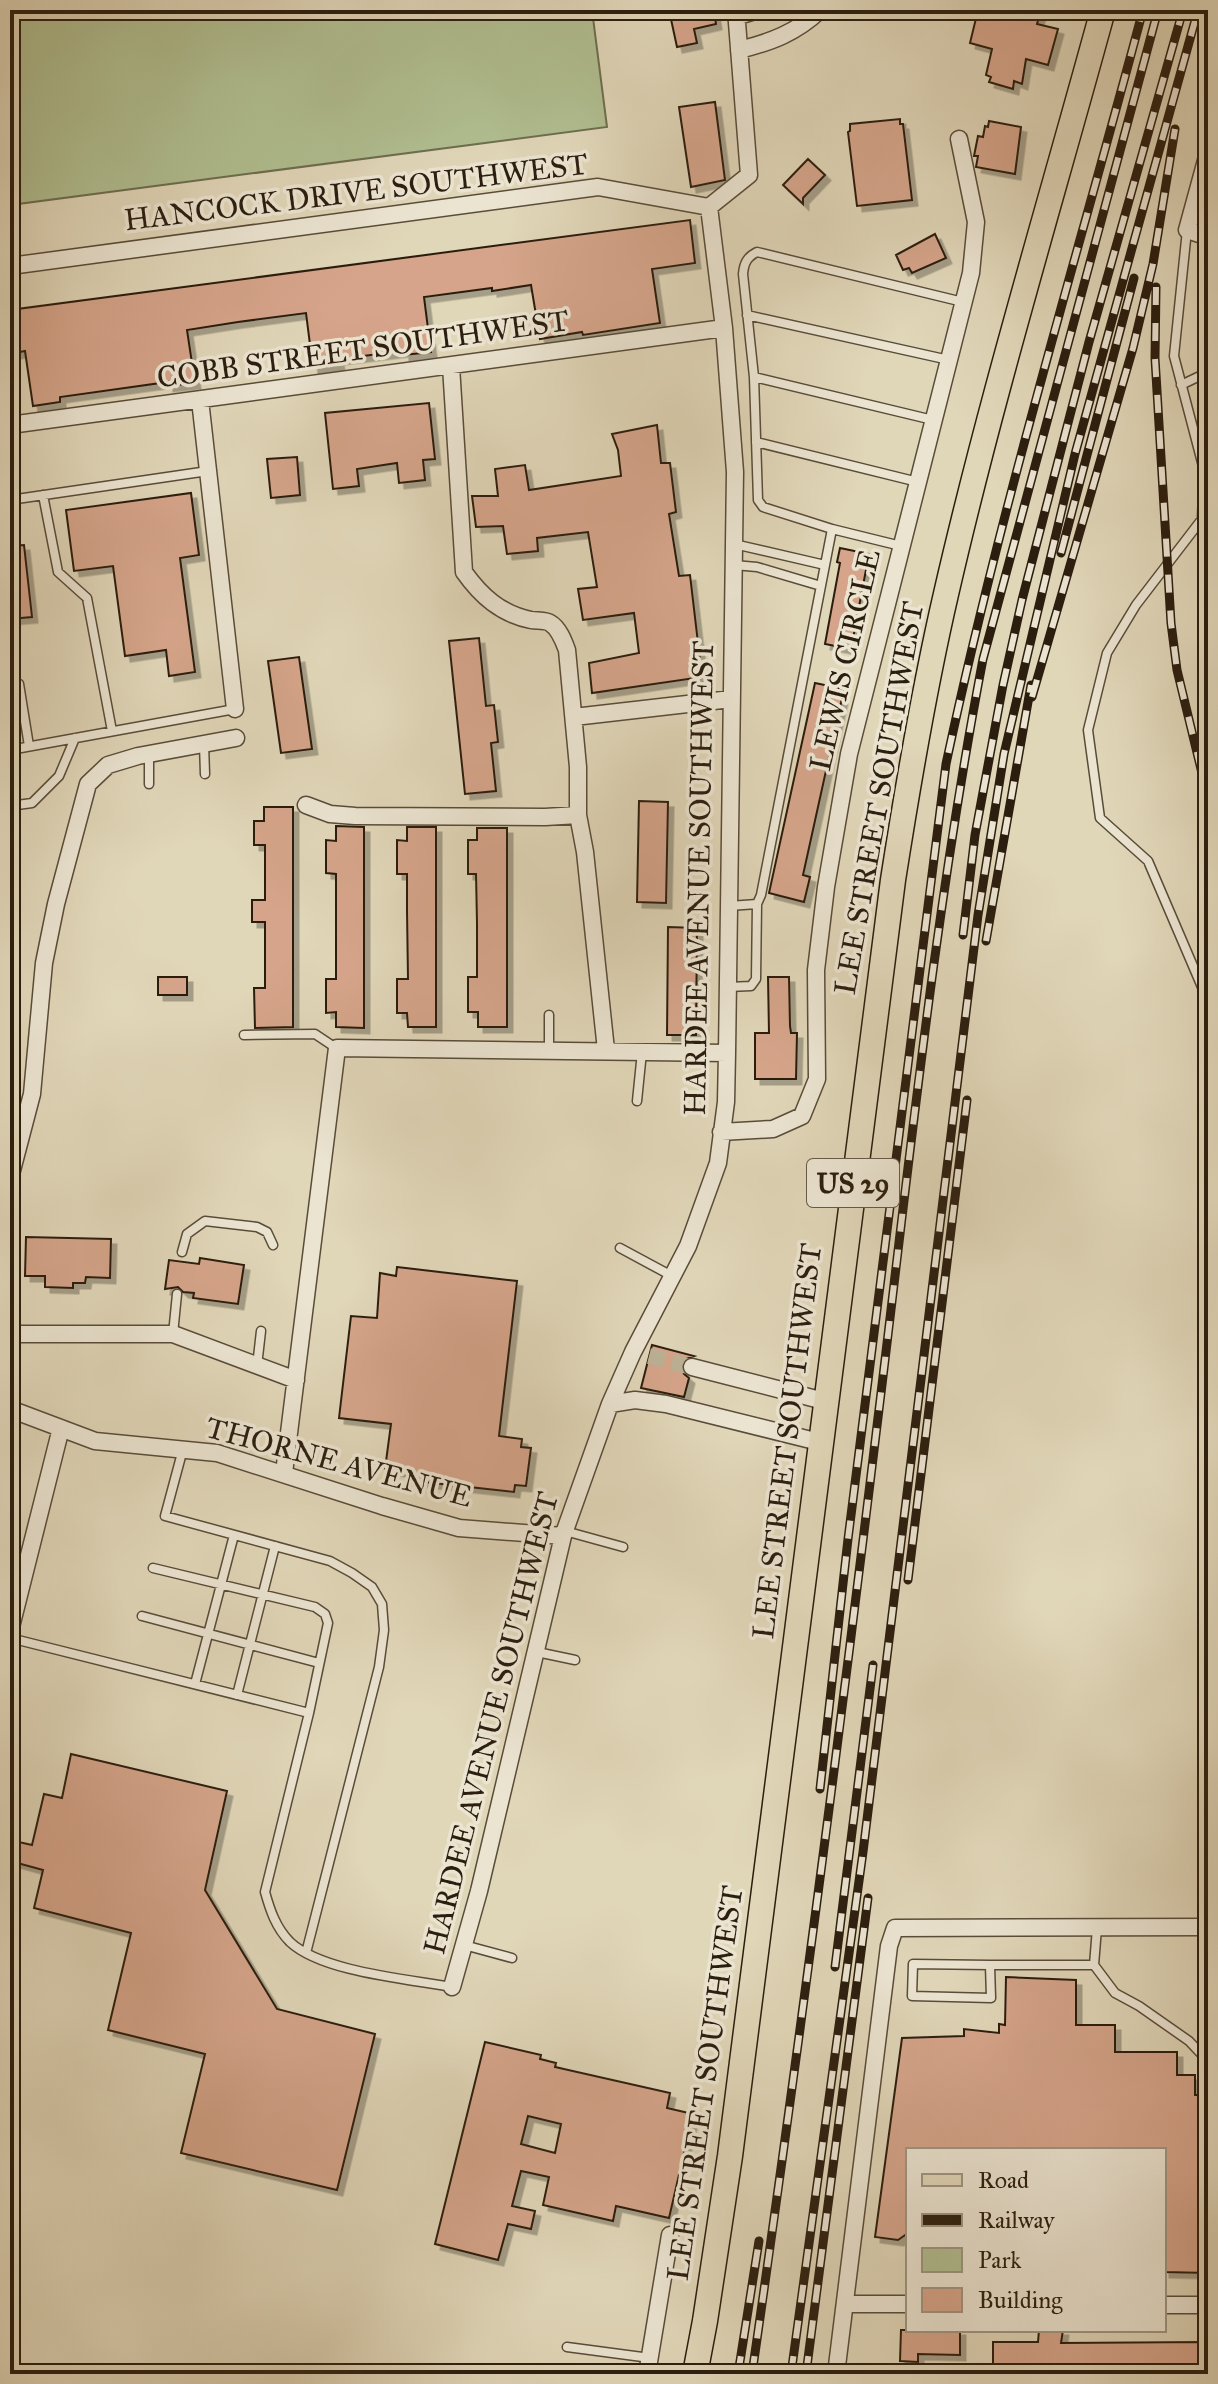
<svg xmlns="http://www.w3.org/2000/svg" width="1218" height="2384" font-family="'IM FELL Great Primer',serif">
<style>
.green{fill:#b0be90;stroke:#6e6e50;stroke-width:2}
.building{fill:#d5a48a;stroke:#2c1e0f;stroke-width:2;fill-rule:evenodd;filter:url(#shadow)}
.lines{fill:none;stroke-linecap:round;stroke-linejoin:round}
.minor-tunnel{stroke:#bcb196;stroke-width:16;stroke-dasharray:16 8;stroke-linecap:butt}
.service-casing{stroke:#594c39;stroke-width:11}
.minor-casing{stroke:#594c39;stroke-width:19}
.primary-casing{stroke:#2c1e0f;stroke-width:27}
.service{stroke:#ebe4d1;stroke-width:8}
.minor{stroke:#ebe4d1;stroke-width:16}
.primary{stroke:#e0d6b8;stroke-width:24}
.rail-casing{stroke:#2c1e0f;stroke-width:9}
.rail{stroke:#ebe4d1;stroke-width:6;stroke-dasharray:18;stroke-linecap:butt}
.labels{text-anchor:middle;stroke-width:7;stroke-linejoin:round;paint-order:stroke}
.shield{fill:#ebe4d1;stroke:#655949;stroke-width:2}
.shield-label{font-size:28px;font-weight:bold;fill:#2c1e0f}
.street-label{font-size:30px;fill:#2c1e0f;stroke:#ebe4d1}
</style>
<defs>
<filter id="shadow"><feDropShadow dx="5.5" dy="5.5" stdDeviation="0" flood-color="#0004"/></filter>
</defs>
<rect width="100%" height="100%" fill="#e0d6b8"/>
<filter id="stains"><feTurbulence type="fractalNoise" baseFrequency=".0025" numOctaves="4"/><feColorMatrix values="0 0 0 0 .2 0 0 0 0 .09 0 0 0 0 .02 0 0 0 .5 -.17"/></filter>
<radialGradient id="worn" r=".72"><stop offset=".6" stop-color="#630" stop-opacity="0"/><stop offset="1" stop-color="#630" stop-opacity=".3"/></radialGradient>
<!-- green -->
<path class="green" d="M10 10H592L607 127 10 205Z"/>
<!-- building -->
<path class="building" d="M669 10H714L716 24 694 29 697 43 677 47Z
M978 10H1041L1037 24 1058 29 1048 65 1026 59 1022 84 1014 81 1013 89 989 82 991 77 986 75 992 49 970 43Z
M715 102 725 180 691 187 679 107Z
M900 119V124H903L912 200 857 206 848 132 850 131V124Z
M989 121 1021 127 1015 174 976 167 978 156H974L978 136 983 137 985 126 988 127Z
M808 159 825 175 803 198V204L783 185Z
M690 220 695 263 652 269 660 323 583 335 582 332 540 339 531 285 492 291V288L424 297 431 352 404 355V351L338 359 339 365 313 368 306 313 238 322 187 330 195 383 168 386V382L60 397V402L33 406 25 351 10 354V310Z
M935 234 946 258 912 273 909 268 903 270 896 255Z
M429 403 435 459 423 460 425 480 399 483 397 463 357 469 359 486 333 489 325 413Z
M657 425 661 463H670L676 512 669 514 679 576 690 575 702 677 592 693 589 663 639 653 634 613 583 620 578 589 597 587 588 532 537 538 538 551 507 554 503 526 476 527 472 496H498L495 469 525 465 529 490 621 476 618 450 612 434Z
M297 457 300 495 271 498 267 459Z
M191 493 199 555 180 558 195 672 169 676 166 650 125 656 113 566 74 571 66 510Z
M24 545 32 617 10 619V546Z
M840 548 869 554 851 649 825 644 840 563 837 562Z
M479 638 486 706 494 705 498 742 491 743 496 791 465 794 449 641Z
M299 657 312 749 281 753 268 661Z
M815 683 844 689 803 875 810 877 804 902 769 893Z
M639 801 668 802 666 903 637 902Z
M264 807H293V1027L255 1028 254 988H265V922H252V900H265V845H254V821H264Z
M336 826 364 827V1028L336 1027V1012L326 1013V979H336V874L326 873V840L336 841Z
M407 827H436V1027H408L407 1013H397V979H408L407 911V874H397V840L407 841Z
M477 828H507V1027H478V1012H468V977H477V923L476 874H468V840H477Z
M668 927 697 928 696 1035H667Z
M158 977H187V995H158Z
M768 977H789L790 1026 791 1033H797L796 1079H755V1033H769Z
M26 1237 111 1239 110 1278 86 1277 85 1283H73V1288L45 1287V1276H25Z
M200 1258 244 1265 238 1304 193 1298 194 1293 183 1292 178 1287 165 1289 169 1260 199 1264Z
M397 1267 517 1281 499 1436 522 1439 521 1447 531 1448 526 1486 515 1485 514 1492 406 1480 407 1472 385 1469 391 1424 339 1418 351 1316 377 1318 380 1273 396 1276Z
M652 1345 694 1356 685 1359 681 1365 684 1374 689 1378 684 1397 641 1388Z
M71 1754 227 1791 205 1890 277 2009 375 2034 337 2190 181 2153 205 2054 108 2030 131 1933 34 1908 43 1870 10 1861V1840L32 1845 44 1794 62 1798Z
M1006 1977 1076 1980V2025H1115V2052H1177V2075H1195V2095H1208V2273L1164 2272V2150H908V2233L898 2240 875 2237 902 2038 964 2036V2029L999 2033V2024L1005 2025Z
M485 2042 541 2055 540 2059 556 2063 555 2067 670 2093 667 2108 693 2114 669 2218 616 2206 613 2221 543 2205 549 2177 521 2171 512 2206 535 2211 531 2229 508 2224 498 2260 435 2244ZM528 2116 561 2124 555 2153 521 2144Z
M901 2330H960V2355L918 2354V2362L900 2361Z
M1039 2330H1063L1061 2343 1206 2342V2365L1059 2366 1058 2374H993V2342H1038Z"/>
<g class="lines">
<!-- minor-tunnel -->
<path class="minor-tunnel" d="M649 1356 692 1367"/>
<!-- service casing -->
<g class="service-casing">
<path id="service" d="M1187 230 1174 356 1204 470 1202 519 1136 605 1107 653 1088 730 1100 818 1148 861 1208 1001
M747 315 949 360
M754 377 933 420
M1181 385 1204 374 1208 368
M756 442 918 482
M43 495 58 572 87 598 112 731
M10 500 208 471
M832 529 901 546
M734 544 825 565
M734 565 757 567 821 586
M10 685 19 684 29 746
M204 744 205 774
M10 750 235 709
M149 754V784
M10 806 32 803 59 776 75 738
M729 906 757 904 761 895 832 529 763 507 758 500 754 377 743 274C744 263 747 257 757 252L963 302
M728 987 751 986 756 979 757 904
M244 1035 315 1034 336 1048
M549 1050V1015
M637 1101 642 1052
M620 1248 672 1276
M182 1252 187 1234 205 1221 257 1227 267 1232 273 1245
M173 1334 177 1294
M257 1366 261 1331
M183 1449 165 1516 330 1561 352 1573 372 1587 382 1604 384 1630 379 1667 306 1953
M565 1531 623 1547
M153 1568 315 1607 325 1614 328 1623 309 1713
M142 1616 319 1663
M10 1638 309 1713 265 1892C270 1910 276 1928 290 1942 322 1972 408 1979 452 1987
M537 1652 575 1660
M195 1684 234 1535
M237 1695 275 1546
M1097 1928 1094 1965 1115 1993 1139 2006 1189 2041 1208 2061
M464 1945 512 1958
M913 1964 990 1965 991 1998 912 1996Z
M990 1965H1094
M567 2347 650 2358
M219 2370 253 2371 258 2374"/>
</g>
<!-- minor casing -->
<g class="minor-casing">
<path id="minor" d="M736 17 758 10
M739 50C771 42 796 33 820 10
M1208 153 1187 230 1208 237
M709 207 749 175 736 10
M10 266 598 187 709 207
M451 366 464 572C481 596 501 614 531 620 537 621 546 620 550 623 559 628 564 642 567 650L578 767V815L585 852 606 1050
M200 400 235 709
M10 425 724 328
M574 717 731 699
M306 805 330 814 355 816 545 817 578 815
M721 1132 773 1129 802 1116 817 1079 816 970 826 887 849 754 971 273 976 222 959 139
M10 1178 32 1094 44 963 56 904 88 784 108 765 138 756 236 738
M20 1334H173L296 1380
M692 1367 824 1401
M610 1404 635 1400 666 1404 819 1442
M10 1409 95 1441 217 1453 382 1506 459 1528 563 1536
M284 1473 337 1048 727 1053
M10 1631 61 1428
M452 1987 479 1891 563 1536 610 1404 633 1352 688 1246 718 1163 726 1102 727 1053 735 472 724 328 709 207
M845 2304H908
M1164 2305H1208
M647 2374 670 2235
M836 2374 889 1946 895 1928 1208 1927"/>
</g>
<!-- primary casing -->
<g class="primary-casing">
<path id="primary" d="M695 2374 705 2321 730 2156 893 880C908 784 924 689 946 594 991 398 1050 204 1103 10"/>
</g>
<!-- service -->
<use href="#service" class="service"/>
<!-- minor -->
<use href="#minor" class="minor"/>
<!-- primary -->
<use href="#primary" class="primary"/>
<!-- rail casing -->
<g class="rail-casing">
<path id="rail" d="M1156 287 1155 358 1171 623 1177 670 1208 798
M1061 553 1134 278
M1032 697 1133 348 1153 264 1175 129
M963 935 975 835 1003 685 1022 600 1089 342 1183 10
M986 941 1031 685
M908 1580 967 1100
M820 1789 848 1539 946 764C1000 510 1076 261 1143 10
M835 1967 873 1665
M738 2374 759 2241
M752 2374C797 2061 838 1748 876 1434 908 1175 934 915 983 659L1158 10
M791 2374 863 1852 978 915 1004 754 1075 454 1198 10
M806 2374 868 1898"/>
</g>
<!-- rail -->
<use href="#rail" class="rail"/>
</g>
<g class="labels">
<!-- shield labels -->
<rect class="shield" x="807" y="1159" width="92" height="48" rx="6"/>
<g class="shield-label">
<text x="853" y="1193">US 29</text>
</g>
<!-- street labels -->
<g class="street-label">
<text transform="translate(356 192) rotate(-7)" y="10">HANCOCK DRIVE SOUTHWEST</text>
<text transform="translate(363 349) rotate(-8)" y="10">COBB STREET SOUTHWEST</text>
<text transform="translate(845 660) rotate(-77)" y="10">LEWIS CIRCLE</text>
<text transform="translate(879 798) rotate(-80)" y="10">LEE STREET SOUTHWEST</text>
<text transform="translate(699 878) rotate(-89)" y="10">HARDEE AVENUE SOUTHWEST</text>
<text transform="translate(787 1441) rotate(-83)" y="10">LEE STREET SOUTHWEST</text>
<text transform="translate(339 1462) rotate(15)" y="10">THORNE AVENUE</text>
<text transform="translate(491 1723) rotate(-76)" y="10">HARDEE AVENUE SOUTHWEST</text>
<text transform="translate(705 2083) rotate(-82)" y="10">LEE STREET SOUTHWEST</text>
</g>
</g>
<!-- margin -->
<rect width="1218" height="2384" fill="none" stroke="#e0d6b8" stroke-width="40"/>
<rect x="12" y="12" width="1194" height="2360" fill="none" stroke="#2c1e0f" stroke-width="4"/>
<rect x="20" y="20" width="1178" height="2344" fill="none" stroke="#2c1e0f" stroke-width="2"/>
<!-- legend -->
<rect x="906" y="2148" width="260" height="184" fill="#ebe4d1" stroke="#9f9583" stroke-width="2"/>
<rect x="922" y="2174" width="40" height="12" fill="#e0d6b8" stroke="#9f9583" stroke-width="2"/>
<text x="978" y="2188" font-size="24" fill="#2c1e0f">Road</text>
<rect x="922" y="2214" width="40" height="12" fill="#2c1e0f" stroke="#9f9583" stroke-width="2"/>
<text x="978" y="2228" font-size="24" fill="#2c1e0f">Railway</text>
<rect x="922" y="2248" width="40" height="24" fill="#b0be90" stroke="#9f9583" stroke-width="2"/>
<text x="978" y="2268" font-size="24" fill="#2c1e0f">Park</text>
<rect x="922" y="2288" width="40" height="24" fill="#d5a48a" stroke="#9f9583" stroke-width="2"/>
<text x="978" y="2308" font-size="24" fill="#2c1e0f">Building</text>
<rect width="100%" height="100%" filter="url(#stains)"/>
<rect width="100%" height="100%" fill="url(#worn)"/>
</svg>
